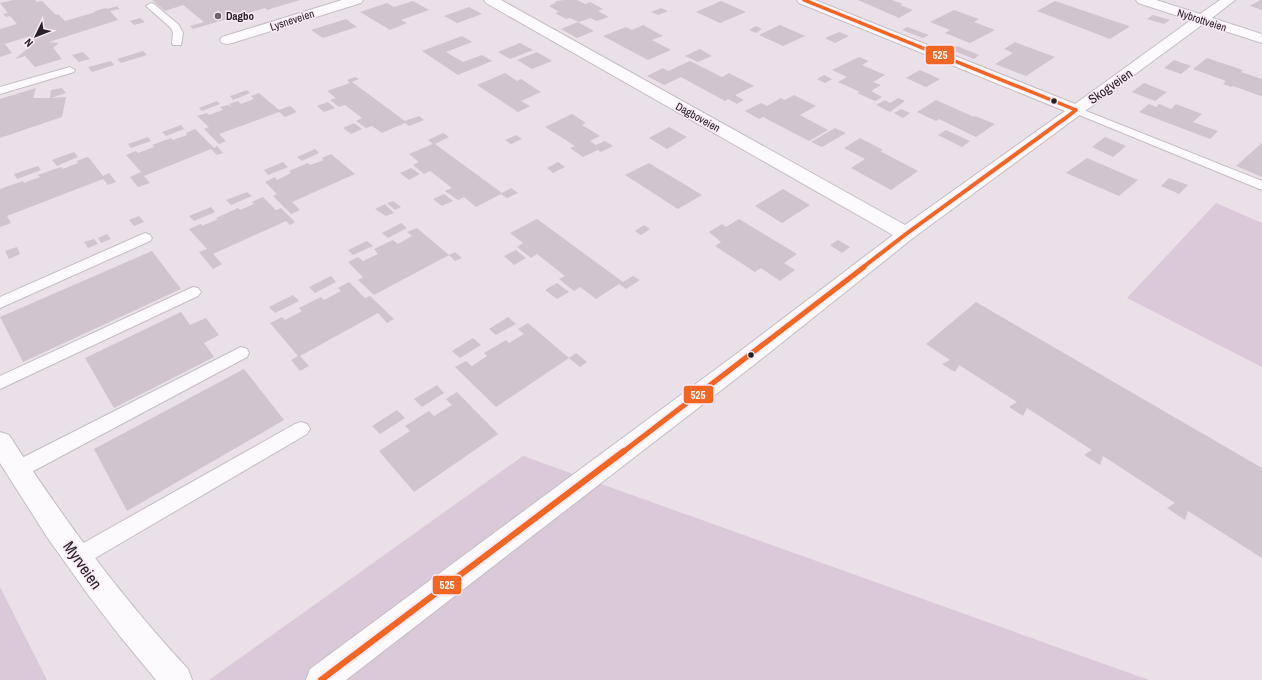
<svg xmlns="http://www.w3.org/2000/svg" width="1262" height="680" font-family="'Archivo Narrow',sans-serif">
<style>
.green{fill:#dac9d8}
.building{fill:#d0c4ce}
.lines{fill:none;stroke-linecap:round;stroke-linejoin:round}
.lane-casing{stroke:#c4bdc3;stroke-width:2}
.street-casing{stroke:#c4bdc3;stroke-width:2}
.lane{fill:#fcfafc;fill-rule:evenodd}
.street{fill:#fcfafc;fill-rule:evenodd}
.bus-1-far3-casing{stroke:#faeaf8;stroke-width:5.5}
.bus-1-far2-casing{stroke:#faeaf8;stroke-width:6}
.bus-1-far1-casing{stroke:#faeaf8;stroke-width:8}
.bus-1-casing{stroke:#faeaf8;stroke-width:10}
.bus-1-far3{stroke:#f26522;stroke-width:3.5}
.bus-1-far2{stroke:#f26522;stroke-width:4}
.bus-1-far1{stroke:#f26522;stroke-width:5}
.bus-1{stroke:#f26522;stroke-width:6}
.poi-dot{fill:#6b646a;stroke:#faeaf8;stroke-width:1.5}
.bus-dot{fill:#272126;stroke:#faeaf8;stroke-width:1.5}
.labels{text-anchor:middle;stroke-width:3;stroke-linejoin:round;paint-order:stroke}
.far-poi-label{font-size:11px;font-weight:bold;fill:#272126;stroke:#faeaf8;text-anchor:start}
.far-street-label{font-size:11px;fill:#272126;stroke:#faeaf8}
.street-label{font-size:13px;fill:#272126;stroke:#faeaf8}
.near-street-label{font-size:16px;fill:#272126;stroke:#faeaf8}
.line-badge{stroke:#faeaf8;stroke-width:1.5}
.badge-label{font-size:11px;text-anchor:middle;font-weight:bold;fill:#fff}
</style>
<rect width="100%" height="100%" fill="#eae0e8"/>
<!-- green -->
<path class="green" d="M1216 203 1262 223V367L1127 298Z
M523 456 1149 680H209Z
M0 587 47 680H48H0Z"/>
<!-- building -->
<path class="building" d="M13 0H35L37 2 42 1 56 15 58 14 65 21 96 12 95 11 106 8 107 9 117 6 120 9 110 11 118 20 49 42 59 43 53 48 62 59 35 67 25 56 15 59 33 44 27 37 5 44 12 53 0 57V29L17 24 10 16 6 17 3 14 8 13 0 3Z
M152 0H300L267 10 265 8 193 29 190 26 204 22 183 5 165 11Z
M565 0H577L585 4 590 2 603 9 598 11 609 17 597 21 590 18 579 22 570 18 566 19 555 13 559 12 549 6 555 3 556 1Z
M858 0H892L903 4 900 5 913 10 899 18Z
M1260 0H1262V10L1250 6Z
M413 1 429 10 401 20 407 23 390 30 360 12 387 3 394 7Z
M721 1 746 12 720 23 696 12Z
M1055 1 1129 26V27L1110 39 1037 11Z
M469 7 482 14 457 23 444 16Z
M661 8 668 11 658 15 651 12Z
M954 10 979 19 974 22 995 30 970 43 945 33 950 30 930 22Z
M1153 15 1170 20 1164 24 1147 19Z
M140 18 145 22 134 25 130 21Z
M346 19 357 27 323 38 311 30Z
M578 22 594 31 577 38 561 29Z
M643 25 663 36 652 40 671 50 648 60 603 36 626 27 632 30Z
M780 25 805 36 783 46 759 35Z
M756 26 762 29 756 33 749 30Z
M907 27 929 35 923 38 902 30Z
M839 32 849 36 835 43 825 38Z
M462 36 472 42 446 52 463 62 482 55 492 61 458 75 422 51Z
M1015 42 1025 46 1055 57 1026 76 995 64 1013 53 1004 49Z
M520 43 533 50 510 59 498 52Z
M957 46 979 55 974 59 952 50Z
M700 49 712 56 698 62 685 56Z
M143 51 147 55 121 63 117 59Z
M83 52 90 59 79 62 72 55Z
M537 52 552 61 532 69 517 60Z
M859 57 869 61 862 65 885 75 873 82 881 85 871 91 882 97 875 101 857 93 860 92 838 82 847 77 832 70Z
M1207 58 1243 70 1241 72 1262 79V95L1261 96 1233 86 1231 87 1223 84 1226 81 1193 69Z
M1174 60 1191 66 1181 74 1164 68Z
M111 61 114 65 92 72 88 67Z
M690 61 722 77 729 73 754 86 735 95 744 100 737 104 728 99 725 101 681 77 664 85 647 76 663 68 668 71Z
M920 70 940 79 926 87 906 78Z
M505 73 517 81 521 79 541 92 521 101 530 106 518 112 477 85Z
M824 75 832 79 825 83 817 79Z
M355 77 359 79 352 82 405 121 419 116 424 120 409 126 405 123 382 133 372 126 366 128 356 121 362 118 345 105 339 107 330 100 336 98 327 91 350 83 347 80Z
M1144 83 1167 92 1155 101 1132 92Z
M36 88 33 98H50L51 90 62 88 66 93 51 98 66 97 62 117 0 138V99Z
M247 90 250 93 233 100 230 96Z
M259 93 279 110 290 106 297 112 285 117 279 112 219 134 226 141 219 144 204 129 209 127 197 116 207 113 209 115 223 110 220 107 228 105 232 107 229 104 238 101 241 104 254 99 251 96Z
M794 95 816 106 800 115 828 130 809 141 763 117 759 119 745 111 761 103 767 106 781 98 785 100Z
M898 98 905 101 890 112 876 105 885 100 890 103Z
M936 100 974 117 975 116 995 124 976 137 939 119 936 121 917 112Z
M217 101 220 104 202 111 199 108Z
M328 102 335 108 324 112 317 106Z
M1149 104 1156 107 1159 104 1171 109 1176 104 1202 114 1193 122 1218 131 1210 139 1139 112Z
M901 109 910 113 903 118 894 113Z
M572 114 586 123 582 125 600 136 590 141 596 145 605 141 613 146 601 152 598 150 583 157 570 148 575 146 545 127Z
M354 123 362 129 351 134 343 128Z
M181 125 184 129 166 136 162 132Z
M669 127 687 137 667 149 649 138Z
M835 128 846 133 822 147 811 142Z
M195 129 214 148 217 146 223 153 217 155 211 149 144 176 150 183 138 187 130 177 141 172 126 155 136 151 138 153 154 147 152 145 171 138 173 140 187 135 186 133Z
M946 130 970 141 962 147 938 135Z
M443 133 449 137 435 144 502 193 511 188 518 193 507 198 501 194 476 207 464 197 458 200 445 191 452 188 430 171 424 174 413 165 419 162 409 154 433 144 428 140Z
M516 135 522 139 511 144 505 140Z
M148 137 151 141 131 148 128 144Z
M1105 137 1126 146 1113 157 1092 147Z
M860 138 883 150 880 151 918 171 891 190 851 168 865 159 844 148Z
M1262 143V177L1236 166Z
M315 149 319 153 302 161 297 157Z
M74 152 78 157 57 166 52 160Z
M331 154 355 174 292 202 300 210 291 214 273 196 277 194 265 182 275 177 277 180 291 173 289 171 308 163 310 165 324 160 322 158Z
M87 157 90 159 103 176 109 173 116 182 108 185 103 179 7 216 11 223 0 227V189L23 181 24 183 40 177 38 175 61 167 63 169 78 163 77 161Z
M1087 158 1138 180 1119 196 1066 173Z
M283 162 288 167 268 175 264 170Z
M558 162 565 167 553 173 547 168Z
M649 163 702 195 678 209 625 175Z
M38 166 41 170 17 179 14 174Z
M411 168 420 174 409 180 400 173Z
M1169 178 1188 185 1179 194 1161 186Z
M783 189 810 205 782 223 755 206Z
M247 192 252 196 231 205 226 200Z
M444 194 453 201 442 206 433 199Z
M263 197 276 210 281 208 295 222 290 225 286 221 213 254 222 264 213 269 199 252 207 249 189 229 201 224 202 226 218 219 216 218 238 208 240 210 254 204 252 202Z
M393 201 401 207 395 210 387 203Z
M385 204 394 213 386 216 375 209Z
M211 207 215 212 194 221 189 216Z
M139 216 144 222 134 226 129 220Z
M537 219 623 282 633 276 640 280 626 289 619 284 596 299 580 287 574 291 559 279 565 276 537 254 531 258 517 247 523 243 510 233Z
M739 219 797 254 784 263 795 270 780 281 761 268 755 272 715 246 721 242 709 232 722 224 726 227Z
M401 223 407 228 388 238 382 233Z
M644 225 650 229 641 235 635 231Z
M417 228 449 255 455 252 462 258 455 261 449 255 374 295 358 280 363 277 348 262 358 257 363 261 378 254 374 249 393 240 398 244 412 236 407 232Z
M107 234 111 239 101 243 98 238Z
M94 239 98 244 88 248 84 242Z
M838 240 850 247 842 253 830 245Z
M367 241 373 246 353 255 348 250Z
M17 247 20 254 9 259 5 251Z
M516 250 526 258 514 265 504 256Z
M152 251 181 289 23 362 0 317Z
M331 276 336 282 315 293 309 287Z
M349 282 365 298 370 296 394 319 387 323 378 313 300 356 309 366 300 371 291 360 298 356 270 323 282 317 285 320 302 311 299 308 321 297 324 300 341 291 338 288Z
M557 283 569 292 557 299 545 290Z
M293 295 299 301 275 313 269 307Z
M976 302 1262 468V558L1188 511 1185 520 1167 508 1175 503 1103 456 1100 465 1084 455 1092 450 1027 408 1023 416 1009 407 1017 402 959 365 955 372 942 364 950 360 926 344Z
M181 312 190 325 206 318 219 335 204 343 214 357 114 408 85 358Z
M508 317 516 324 496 335 489 329Z
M528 323 569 358 576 353 587 362 580 367 569 358 496 407 455 367 466 361 472 366 487 356 484 353 506 340 509 343 524 334 518 329Z
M473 338 481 345 460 358 452 351Z
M244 369 284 420 127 511 94 449Z
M437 385 444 393 422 407 414 399Z
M457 392 498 434 414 492 379 451 410 431 405 426 429 411 434 416 452 405 446 399Z
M397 410 405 418 380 434 372 426Z"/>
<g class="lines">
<!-- lane casing -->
<g class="lane-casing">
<path id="lane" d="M151 3 154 4 179 25 183 33 181 45H173L172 43 173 33 171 28 146 6Z
M70 67 75 70 74 72 0 94V87Z
M1076 107 1262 181V190L1072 112 1070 110 1072 108Z
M145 233 150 235 152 238 150 241 0 308V297Z
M193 287 198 288 201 292 198 296 0 389V376Z
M241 347 247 349 249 353 247 357 24 476 17 478 10 476 8 470 10 464Z
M301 422 307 424 310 429 307 434 85 564 78 566 71 564 68 557 71 550 295 424Z"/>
</g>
<!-- street casing -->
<g class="street-casing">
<path id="street" d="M342 0H363L361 3 232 43 227 44 222 43 220 40 222 37Z
M484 0H501L905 225 1065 111 799 3 797 0H815L1075 104 1191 20 1138 3 1136 0H1156L1200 14 1220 0H1235L1212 18 1262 34V43L1203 24 913 238 755 364 346 680H306L310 669 739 352 893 235 486 3Z
M0 432 9 435C62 517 121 597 188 669L192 680H156L119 635 89 596 47 537 5 471 0 463Z"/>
</g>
<!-- lane -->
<use href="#lane" class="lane"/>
<!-- street -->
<use href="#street" class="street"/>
<!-- bus-1-far3 casing -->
<g class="bus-1-far3-casing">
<path id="bus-1-far3" d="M804 0 1076 110
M1063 120 1076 110"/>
</g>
<!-- bus-1-far2 casing -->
<g class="bus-1-far2-casing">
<path id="bus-1-far2" d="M862 268 906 234 1064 119"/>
</g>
<!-- bus-1-far1 casing -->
<g class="bus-1-far1-casing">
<path id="bus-1-far1" d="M623 452 864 267"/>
</g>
<!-- bus-1 casing -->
<g class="bus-1-casing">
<path id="bus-1" d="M321 680 624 451"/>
</g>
<!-- bus-1-far3 -->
<use href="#bus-1-far3" class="bus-1-far3"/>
<!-- bus-1-far2 -->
<use href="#bus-1-far2" class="bus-1-far2"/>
<!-- bus-1-far1 -->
<use href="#bus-1-far1" class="bus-1-far1"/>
<!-- bus-1 -->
<use href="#bus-1" class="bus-1"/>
</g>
<!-- markers -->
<circle class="poi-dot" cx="218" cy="16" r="4"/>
<g class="bus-dot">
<circle cx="1054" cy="101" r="3.5"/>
<circle cx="751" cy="355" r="3.5"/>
</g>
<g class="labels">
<!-- far-poi labels -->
<g class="far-poi-label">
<text x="226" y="20">Dagbo</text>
</g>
<!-- far-street labels -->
<g class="far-street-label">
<text transform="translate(292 20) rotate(-18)" y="4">Lysneveien</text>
<text transform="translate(1202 20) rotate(18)" y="4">Nybrottveien</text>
<text transform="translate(698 117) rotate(29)" y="4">Dagboveien</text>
</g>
<!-- street labels -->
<g class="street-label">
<text transform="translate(1110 86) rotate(-35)" y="5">Skogveien</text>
</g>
<!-- near-street labels -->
<g class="near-street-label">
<text transform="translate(83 565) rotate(55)" y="6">Myrveien</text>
</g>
</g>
<g class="line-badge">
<rect x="925" y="45" width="30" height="20" rx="4" fill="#f26522"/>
<rect x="683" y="385" width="31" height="19" rx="4" fill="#f26522"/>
<rect x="432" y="575" width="30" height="20" rx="4" fill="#f26522"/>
</g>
<g class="badge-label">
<text x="940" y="59">525</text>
<text x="698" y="399">525</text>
<text x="447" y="589">525</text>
</g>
<!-- north arrow -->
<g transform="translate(36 36) rotate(227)" stroke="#faeaf8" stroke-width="3" paint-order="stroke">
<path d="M0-3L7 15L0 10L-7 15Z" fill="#272126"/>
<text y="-6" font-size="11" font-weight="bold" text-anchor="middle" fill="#272126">N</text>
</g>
</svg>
